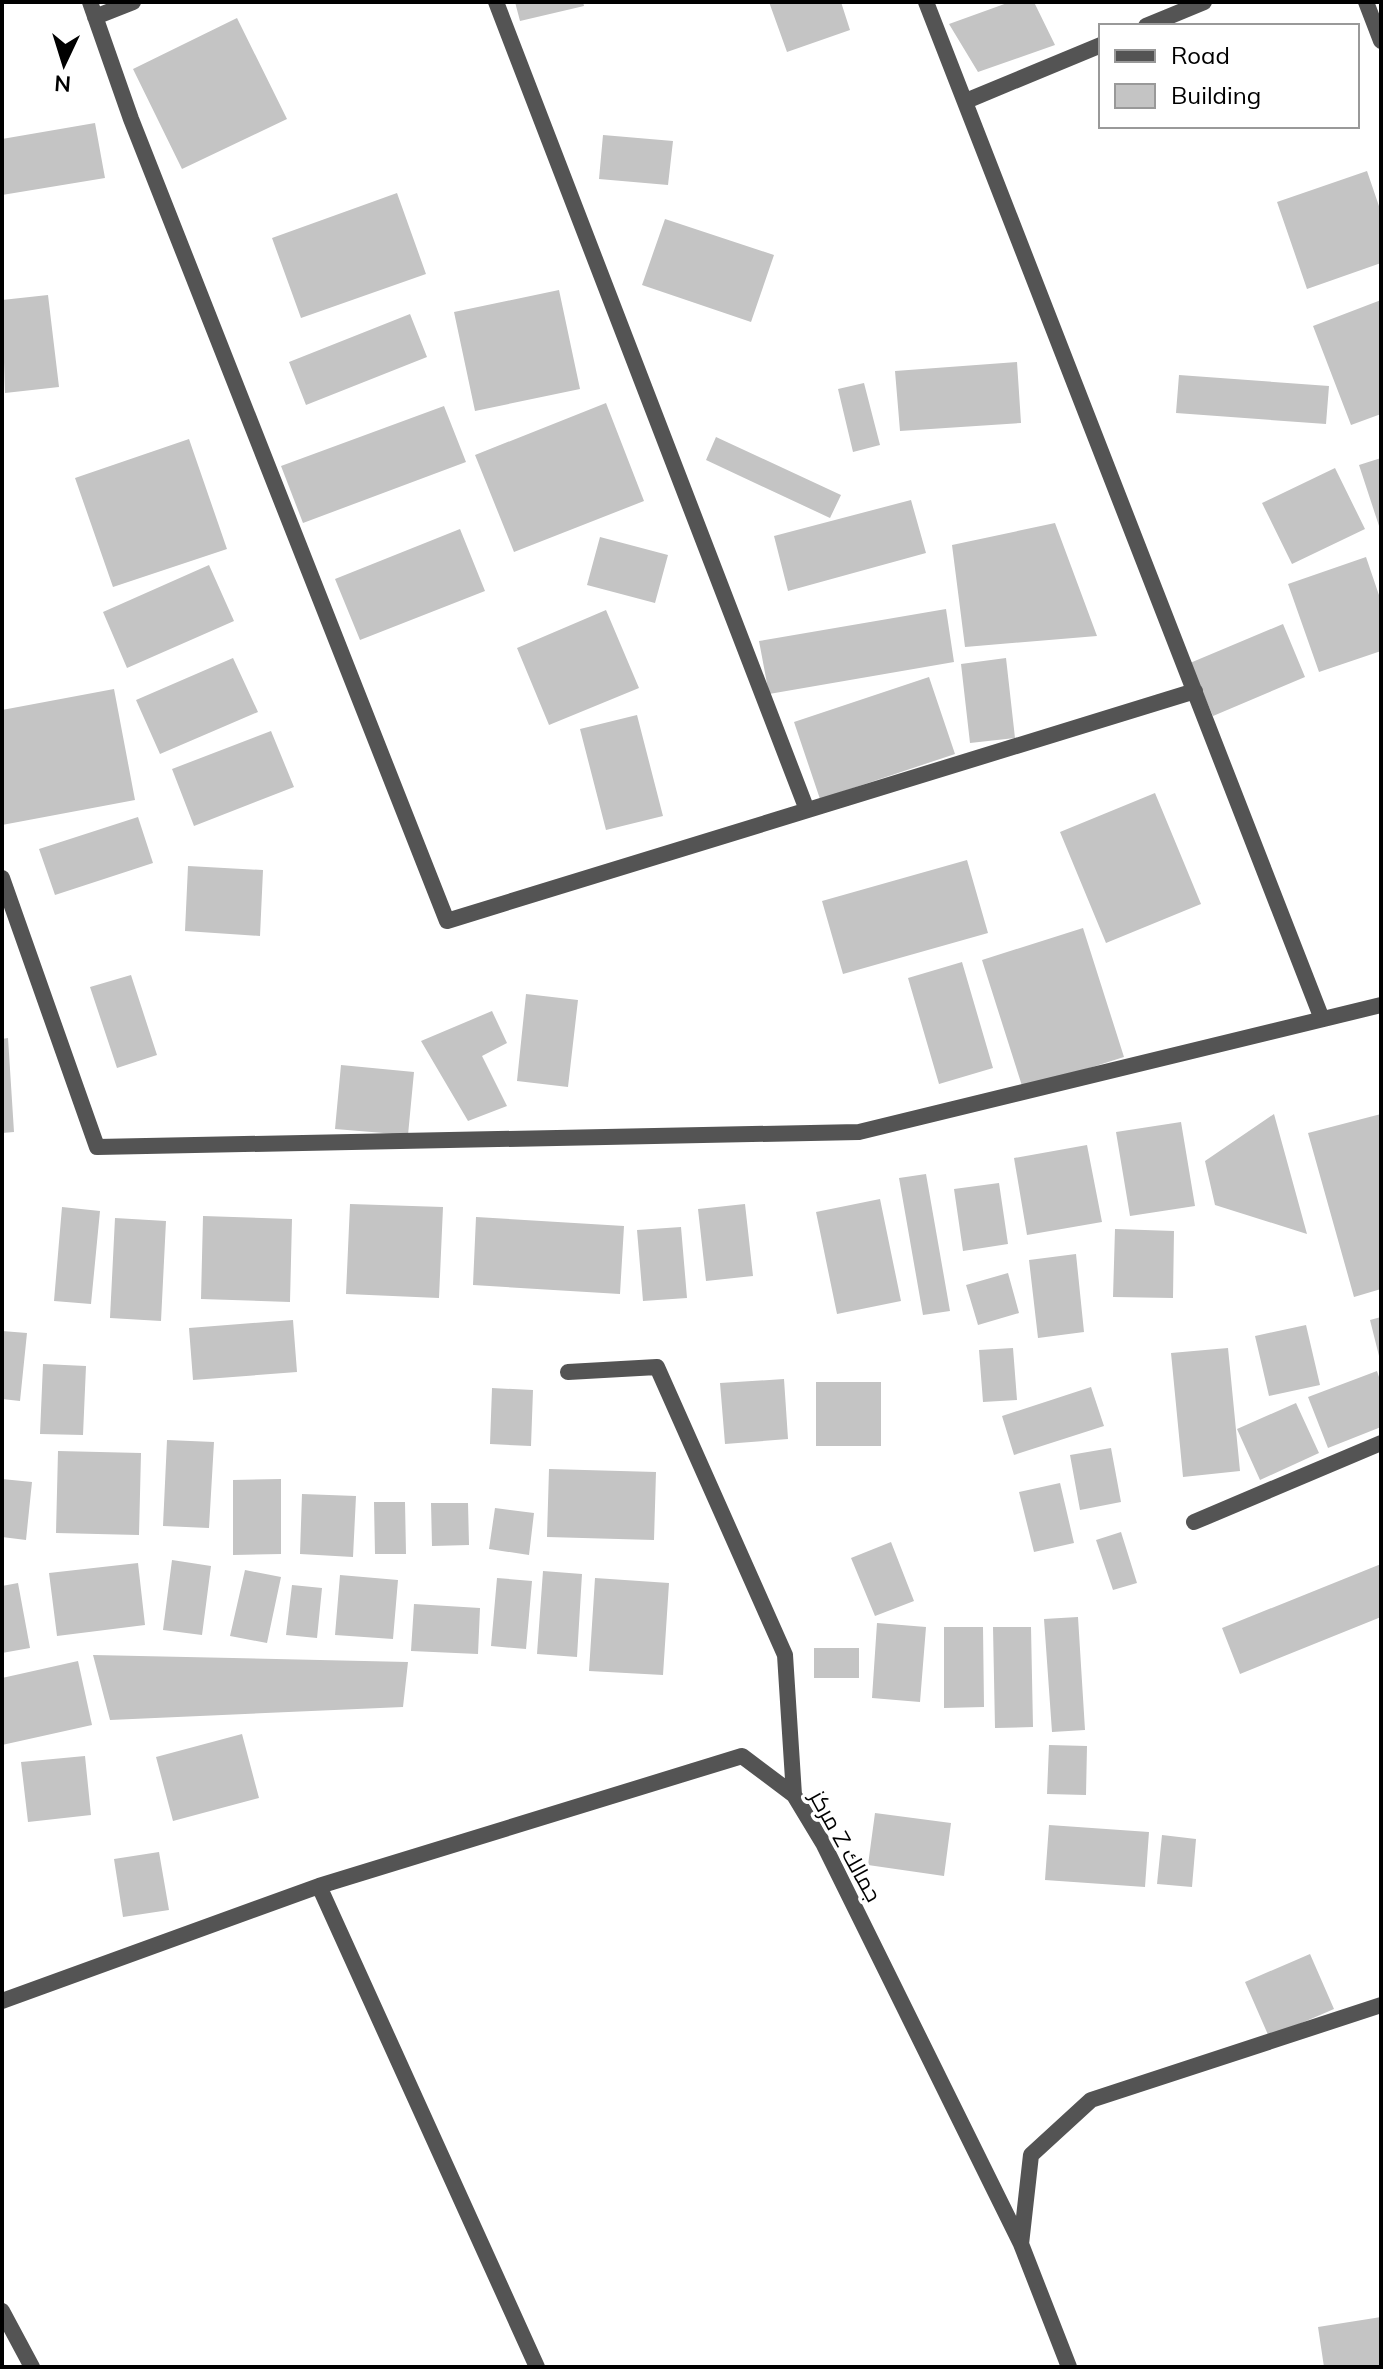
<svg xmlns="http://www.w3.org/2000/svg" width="1383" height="2369" font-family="Mulish,Cairo,sans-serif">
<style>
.building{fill:#c4c4c4}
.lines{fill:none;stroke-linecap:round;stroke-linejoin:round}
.minor{stroke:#545454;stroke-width:16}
.labels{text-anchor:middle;stroke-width:7;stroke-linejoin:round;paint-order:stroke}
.street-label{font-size:22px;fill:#000;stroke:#fff}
</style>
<rect width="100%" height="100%" fill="#fff"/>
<!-- building -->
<path class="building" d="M515 2H583L584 6 520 21Z
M769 2H841L850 30 787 52Z
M1010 2H1034L1055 45 978 72 949 24Z
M237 18 287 119 182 169 133 69Z
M95 123 105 178 2 195V139Z
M603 135 673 141 668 185 599 179Z
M1367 171 1381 212V263L1307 289 1277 202Z
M397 193 426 274 301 318 272 238Z
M665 219 774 255 751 322 642 285Z
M559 290 580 389 475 411 454 312Z
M48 295 59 387 5 393 2 300Z
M1381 300V414L1351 425 1313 326Z
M410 314 427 357 306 405 289 362Z
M1017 362 1021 423 900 431 895 371Z
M1179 375 1329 386 1326 424 1176 413Z
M864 383 880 445 853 452 838 389Z
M606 403 644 501 514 552 475 455Z
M444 406 466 462 303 523 281 466Z
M716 437 841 495 830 518 706 460Z
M189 439 227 549 113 587 75 478Z
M1381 458V529H1380L1359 465Z
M1335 468 1365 529 1292 564 1262 503Z
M911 500 926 553 788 591 774 536Z
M1055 523 1097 636 965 647 952 545Z
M460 529 485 591 360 640 335 579Z
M600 537 668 555 655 603 587 585Z
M1366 557 1381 601V651L1319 672 1288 584Z
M209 565 234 621 127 668 103 612Z
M946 609 954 662 769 694 759 641Z
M606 610 639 688 549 725 517 648Z
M1283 624 1305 677 1213 716 1190 663Z
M233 658 258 712 160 754 136 700Z
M1006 658 1015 738 970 743 961 664Z
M929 677 955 754 820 799 794 722Z
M114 689 135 800 2 825V710Z
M637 715 663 816 606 830 580 729Z
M271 731 294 787 194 826 172 769Z
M1155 793 1201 904 1106 943 1060 832Z
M138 817 153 863 55 895 39 849Z
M967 860 988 933 843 974 822 901Z
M188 866 263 870 260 936 185 931Z
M1083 928 1124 1057 1023 1089 982 960Z
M962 962 993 1068 939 1084 908 978Z
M131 975 157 1055 117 1068 90 987Z
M526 994 578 1000 568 1087 517 1081Z
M492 1011 507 1043 482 1056 507 1106 468 1121 421 1041Z
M8 1038 14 1132 2 1133V1039Z
M341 1065 414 1072 408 1135 335 1129Z
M1274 1114 1307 1234 1215 1205 1205 1161Z
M1381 1114V1289L1354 1297 1308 1133Z
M1181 1122 1195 1206 1130 1216 1116 1132Z
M1087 1145 1102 1222 1027 1235 1014 1158Z
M926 1174 950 1311 923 1315 899 1178Z
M999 1183 1008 1244 963 1251 954 1189Z
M880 1199 901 1301 837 1314 816 1212Z
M350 1204 443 1207 439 1298 346 1294Z
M745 1204 753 1276 706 1281 698 1209Z
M62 1207 100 1211 91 1304 54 1301Z
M203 1216 292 1219 290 1302 201 1299Z
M476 1217 624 1226 620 1294 473 1285Z
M115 1218 166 1221 161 1321 110 1318Z
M681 1227 687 1298 643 1301 637 1230Z
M1115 1229 1174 1231 1173 1298 1113 1297Z
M1076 1254 1084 1332 1038 1338 1029 1260Z
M1008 1273 1019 1313 978 1325 966 1285Z
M1381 1317V1360H1380L1370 1320Z
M293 1320 297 1372 193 1380 189 1328Z
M1306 1325 1320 1385 1269 1396 1255 1336Z
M2 1331 27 1333 20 1401 2 1399Z
M1013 1348 1017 1400 983 1402 979 1350Z
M1228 1348 1240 1471 1183 1477 1171 1353Z
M43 1364 86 1366 83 1435 40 1434Z
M1377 1371 1381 1383V1427L1328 1448 1308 1397Z
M784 1379 788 1439 725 1444 720 1383Z
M816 1382H881V1446H816Z
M1091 1387 1104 1426 1014 1455 1002 1416Z
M492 1388 533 1390 531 1446 490 1444Z
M1296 1403 1319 1453 1260 1480 1237 1429Z
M167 1440 214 1442 209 1528 163 1526Z
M1111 1448 1121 1502 1080 1510 1070 1455Z
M58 1451 141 1453 139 1535 56 1533Z
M549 1469 656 1472 654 1540 547 1537Z
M2 1479 32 1482 26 1540 2 1537Z
M281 1479V1554L233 1555V1480Z
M1060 1483 1074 1543 1034 1552 1019 1492Z
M302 1494 356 1496 353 1557 300 1554Z
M374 1502H405L406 1554H375Z
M431 1503H468L469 1545 432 1546Z
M495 1508 534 1513 529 1555 489 1549Z
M1121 1532 1137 1583 1113 1590 1096 1540Z
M891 1542 914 1601 875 1616 851 1558Z
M172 1560 211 1566 202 1635 163 1630Z
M138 1563 145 1625 57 1636 49 1573Z
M1381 1564V1617L1240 1674 1222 1628Z
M245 1570 281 1577 267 1643 230 1636Z
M543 1571 582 1574 577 1657 537 1654Z
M340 1575 398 1580 393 1639 335 1635Z
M497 1578 532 1581 526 1649 491 1646Z
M595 1578 669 1583 663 1675 589 1671Z
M18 1583 30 1648 2 1653V1586Z
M292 1585 322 1588 317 1638 286 1635Z
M414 1604 480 1608 478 1654 411 1651Z
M1078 1617 1085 1730 1052 1732 1044 1619Z
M877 1623 926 1627 920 1702 872 1698Z
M944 1627H983L984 1707 944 1708Z
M993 1627H1031L1033 1727 995 1728Z
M814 1648H859V1678H814Z
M93 1655 408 1662 403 1707 110 1720Z
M78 1661 92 1725 2 1745V1678Z
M242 1734 259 1798 173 1821 156 1757Z
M1049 1745 1087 1746 1086 1795 1047 1794Z
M85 1756 91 1815 28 1822 21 1762Z
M875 1813 951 1823 944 1876 868 1865Z
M1049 1825 1149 1832 1145 1887 1045 1880Z
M1162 1835 1196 1839 1192 1887 1157 1884Z
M159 1852 169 1910 123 1917 114 1859Z
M1310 1954 1334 2009 1269 2037 1245 1982Z
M1381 2317V2367H1324L1318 2327Z"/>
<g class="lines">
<!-- minor -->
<path class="minor" d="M90 2 131 119 447 921 1195 691
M496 2 807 810
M926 2 1322 1019
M1366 2 1381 41
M95 17 133 2
M1146 26 1204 2
M966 101 1101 45
M2 878 97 1147 859 1132 1381 1005
M568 1372 657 1367 785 1655 794 1795
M1194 1522 1381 1443
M319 1886 742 1756 794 1795 823 1843 1021 2244
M2 2001 319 1886 537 2367
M2 2311 32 2367
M1069 2367 1021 2244 1031 2155 1091 2100 1381 2005"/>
</g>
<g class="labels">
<!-- street labels -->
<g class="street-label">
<text transform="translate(846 1846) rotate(61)" y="8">مركز Z جمالك</text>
</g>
</g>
<!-- border -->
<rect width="1383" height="2369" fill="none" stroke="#000000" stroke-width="8"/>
<!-- legend -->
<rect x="1099" y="24" width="260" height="104" fill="#ffffff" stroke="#999999" stroke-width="2"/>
<rect x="1115" y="50" width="40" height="12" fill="#545454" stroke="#999999" stroke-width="2"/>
<text x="1171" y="64" font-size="24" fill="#000000">Road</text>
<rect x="1115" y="84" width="40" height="24" fill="#c4c4c4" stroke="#999999" stroke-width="2"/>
<text x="1171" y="104" font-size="24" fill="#000000">Building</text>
<!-- north arrow -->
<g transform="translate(64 64) rotate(184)" stroke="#ffffff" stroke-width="6" paint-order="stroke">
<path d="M0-6L14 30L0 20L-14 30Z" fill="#000000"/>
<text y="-12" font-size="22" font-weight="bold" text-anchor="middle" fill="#000000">N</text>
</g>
</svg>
